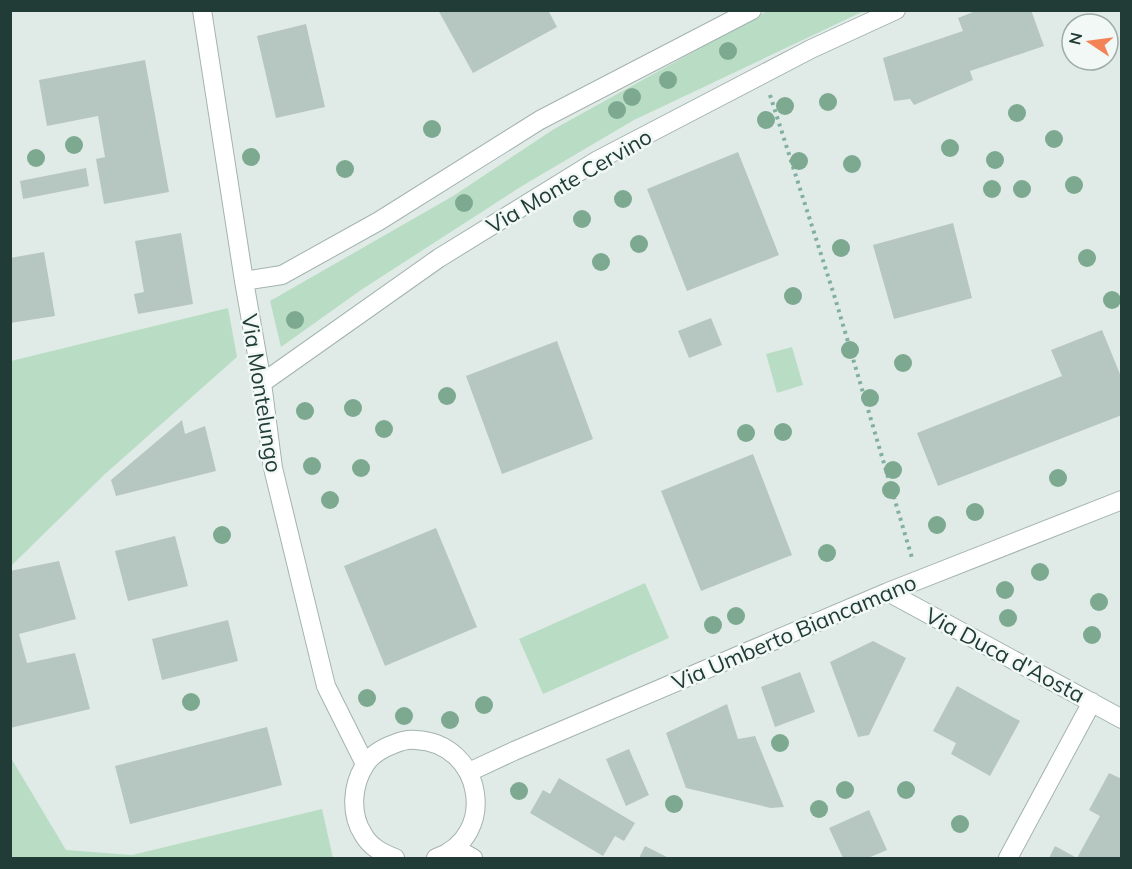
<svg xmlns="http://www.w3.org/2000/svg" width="1132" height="869" font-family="Mulish,sans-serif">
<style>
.green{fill:#b9ddc4}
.building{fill:#b6c6c0}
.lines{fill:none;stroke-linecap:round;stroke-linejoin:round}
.street-casing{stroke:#a3b3ae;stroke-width:20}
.path{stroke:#81afa2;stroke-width:4;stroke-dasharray:3 4.5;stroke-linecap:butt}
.street{stroke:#fff;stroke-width:18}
.tree{fill:#7ca990}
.labels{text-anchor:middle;stroke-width:5;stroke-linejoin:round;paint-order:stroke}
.street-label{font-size:22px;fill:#213c36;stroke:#f1f8f5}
</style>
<rect width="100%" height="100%" fill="#e0ebe7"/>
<!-- green -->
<path class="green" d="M769 10 864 11 634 120 522 186 361 290 281 347 270 301 453 196 554 129Z
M228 308 237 357 105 474 11 566V361Z
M792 347 803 385 777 393 766 354Z
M645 583 669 638 543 694 519 639Z
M11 758 66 850 132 855 322 809 333 858H11Z"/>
<!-- building -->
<path class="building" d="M438 10H548L557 27 473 73Z
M978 10H1031L1044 46 970 71 973 80 914 105 910 99 894 101 883 58 963 31 958 18Z
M306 24 325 107 276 118 257 36Z
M145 60 169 192 104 204 96 159 105 157 98 116 47 126 39 80Z
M738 152 779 255 687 291 647 189Z
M86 168 89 186 23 199 20 181Z
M953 223 972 298 894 319 873 245Z
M181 233 193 304 138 314 134 294 144 292 135 241Z
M44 252 55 316 10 323V258Z
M711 318 722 345 689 358 678 331Z
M1102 330 1122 379V415L938 486 917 433 1062 376 1051 350Z
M557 341 593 439 502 474 466 376Z
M182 420 185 434 205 426 216 471 116 496 111 480Z
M753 454 792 555 701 591 661 491Z
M436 528 477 627 385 666 344 566Z
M175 536 188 586 128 601 115 551Z
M59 561 76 619 19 634 27 663 75 653 90 709 10 728V571Z
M228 620 238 661 162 680 152 639Z
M873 641 906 658 869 735 858 737 830 662Z
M800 672 815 712 775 727 761 687Z
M957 686 1020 721 990 776 951 754 956 743 933 731Z
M727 704 738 739 755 736 784 807 771 808 686 788 666 733Z
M267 727 282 785 130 824 115 766Z
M629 749 649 795 626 806 606 759Z
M1109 773 1122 779V858H1049L1055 846 1077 858 1100 816 1089 810Z
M559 778 635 823 624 841 615 836 603 856 530 813 543 790 550 794Z
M869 810 887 850 868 858H843L829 828Z
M645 846 669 858H639Z"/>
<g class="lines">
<!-- street casing -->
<g class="street-casing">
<path id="street" d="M202 10 244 281 262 383 273 468 326 686 365 764
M244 281 282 275 379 221 540 120 752 10
M262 383 439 258 598 160 811 49 896 10
M888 592 1122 719
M469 772 514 751 888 592 1122 500
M455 848 473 858
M395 858C382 853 370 847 363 834 350 814 352 785 365 765 371 755 383 748 394 744 401 741 409 739 416 740 483 743 499 836 436 858
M1008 858 1092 702"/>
</g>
<!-- path -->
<path class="path" d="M770 95 835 298 912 558"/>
<!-- street -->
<use href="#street" class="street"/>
</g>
<!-- trees -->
<g class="tree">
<circle cx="728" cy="51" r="9"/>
<circle cx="668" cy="80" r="9"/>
<circle cx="632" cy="97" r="9"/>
<circle cx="828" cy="102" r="9"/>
<circle cx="785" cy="106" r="9"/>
<circle cx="617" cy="110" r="9"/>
<circle cx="1017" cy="113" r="9"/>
<circle cx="766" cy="120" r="9"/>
<circle cx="432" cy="129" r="9"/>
<circle cx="1054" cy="139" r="9"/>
<circle cx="74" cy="145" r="9"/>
<circle cx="950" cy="148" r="9"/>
<circle cx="251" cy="157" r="9"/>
<circle cx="36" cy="158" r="9"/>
<circle cx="995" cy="160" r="9"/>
<circle cx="799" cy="161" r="9"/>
<circle cx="852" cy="164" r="9"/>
<circle cx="345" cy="169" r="9"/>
<circle cx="1074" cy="185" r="9"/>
<circle cx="992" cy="189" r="9"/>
<circle cx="1022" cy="189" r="9"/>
<circle cx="623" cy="199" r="9"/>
<circle cx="464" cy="203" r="9"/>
<circle cx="582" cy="219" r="9"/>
<circle cx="639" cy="244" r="9"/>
<circle cx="841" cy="248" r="9"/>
<circle cx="1087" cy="258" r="9"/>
<circle cx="601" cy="262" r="9"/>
<circle cx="793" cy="296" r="9"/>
<circle cx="1112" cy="300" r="9"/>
<circle cx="295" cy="320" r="9"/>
<circle cx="850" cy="350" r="9"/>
<circle cx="903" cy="363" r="9"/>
<circle cx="447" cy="396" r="9"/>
<circle cx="870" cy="398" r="9"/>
<circle cx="353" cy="408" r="9"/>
<circle cx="305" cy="411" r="9"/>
<circle cx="384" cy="429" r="9"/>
<circle cx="783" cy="432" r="9"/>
<circle cx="746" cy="433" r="9"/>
<circle cx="312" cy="466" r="9"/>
<circle cx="361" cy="468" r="9"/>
<circle cx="893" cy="470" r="9"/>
<circle cx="1058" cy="478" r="9"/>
<circle cx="891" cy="490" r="9"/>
<circle cx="330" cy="500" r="9"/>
<circle cx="975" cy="512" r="9"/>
<circle cx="937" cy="525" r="9"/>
<circle cx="222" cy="535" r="9"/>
<circle cx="827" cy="553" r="9"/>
<circle cx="1040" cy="572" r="9"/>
<circle cx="1005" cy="590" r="9"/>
<circle cx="1099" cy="602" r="9"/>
<circle cx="736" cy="616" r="9"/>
<circle cx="1008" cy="618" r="9"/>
<circle cx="713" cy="625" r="9"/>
<circle cx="1092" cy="635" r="9"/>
<circle cx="367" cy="698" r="9"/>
<circle cx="191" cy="702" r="9"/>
<circle cx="484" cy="705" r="9"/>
<circle cx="404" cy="716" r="9"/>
<circle cx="450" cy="720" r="9"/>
<circle cx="780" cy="743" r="9"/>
<circle cx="845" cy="790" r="9"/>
<circle cx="906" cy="790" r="9"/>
<circle cx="519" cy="791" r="9"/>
<circle cx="674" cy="804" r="9"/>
<circle cx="819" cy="809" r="9"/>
<circle cx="960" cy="824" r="9"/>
</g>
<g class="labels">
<!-- street labels -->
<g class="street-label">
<text transform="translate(569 181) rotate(-30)" y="8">Via Monte Cervino</text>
<text transform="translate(262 393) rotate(81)" y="8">Via Montelungo</text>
<text transform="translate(794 632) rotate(-23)" y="8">Via Umberto Biancamano</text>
<text transform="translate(1005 655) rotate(28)" y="8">Via Duca d'Aosta</text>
</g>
</g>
<!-- border -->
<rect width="1132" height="869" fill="none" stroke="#213c36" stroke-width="24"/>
<!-- north arrow -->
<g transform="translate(1090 42) rotate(283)"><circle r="28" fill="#f1f8f5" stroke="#9eada9" stroke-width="1.5"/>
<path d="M0-4.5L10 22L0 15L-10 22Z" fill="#f38257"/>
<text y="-9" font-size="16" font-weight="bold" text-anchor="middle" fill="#213c36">N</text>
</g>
</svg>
